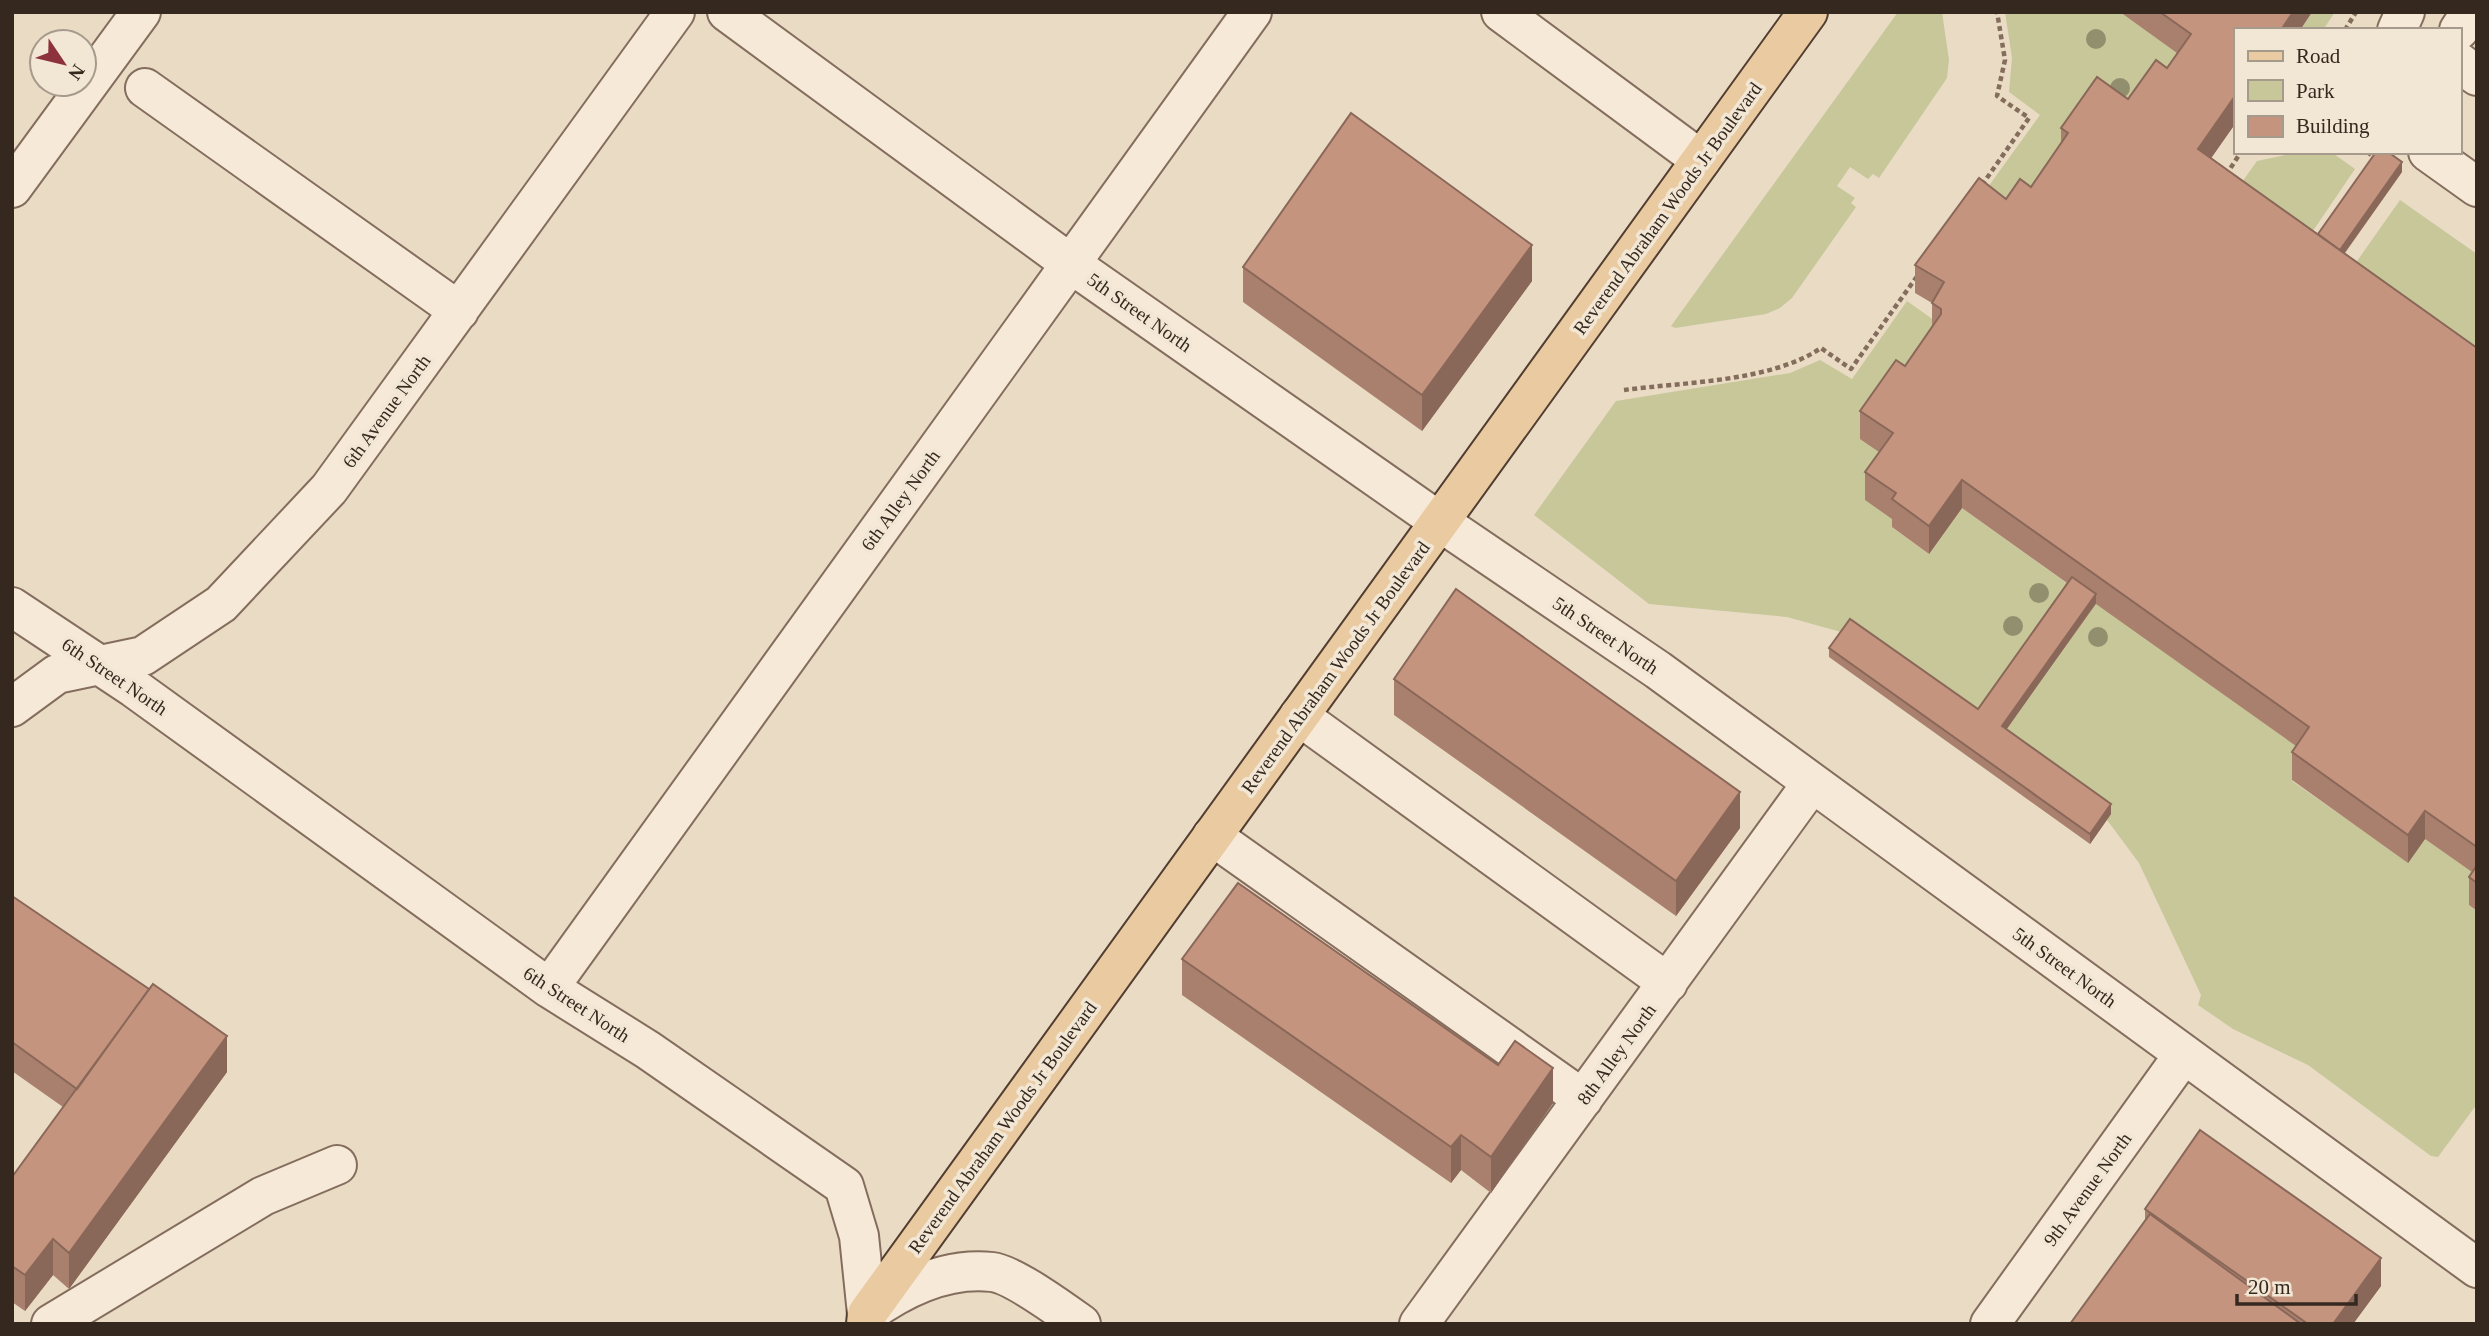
<svg xmlns="http://www.w3.org/2000/svg" width="2489" height="1336" font-family="Georgia,serif">
<style>
.green{fill:#c7c79a}
.lines{fill:none;stroke-linecap:round;stroke-linejoin:round}
.minor-casing{stroke:#846d5d;stroke-width:42}
.major-casing{stroke:#523d31;stroke-width:42}
.path{stroke:#846d5d;stroke-width:4.5;stroke-dasharray:5 3.5;stroke-linecap:butt}
.minor{stroke:#f6e9d8;stroke-width:38}
.major{stroke:#eacba1;stroke-width:38}
.tree{fill:#928f6f}
.wall{fill:#a97f6d}
.shaded-wall{fill:#8a6859}
.building{fill:#c5947f;stroke:#8a6859;stroke-width:2}
.labels{text-anchor:middle;stroke-width:7;stroke-linejoin:round;paint-order:stroke}
.street-label{font-size:19px;fill:#35281f;stroke:#f2e6d4}
</style>
<rect width="100%" height="100%" fill="#eadbc5"/>
<!-- green -->
<path class="green" d="M1898 12H1942L1949 60 1947 78 1879 178 1873 174 1868 179 1850 167 1837 186 1855 198 1851 203 1856 207 1792 298 1780 308 1766 314 1675 328 1671 326Z
M2005 12H2120L2191 62 2031 215 1983 194 2040 115 2009 92 2012 58Z
M2312 12H2335L2323 30H2299Z
M2300 152H2331L2355 169 2300 250 2230 199 2257 161Z
M2400 200 2477 254V375L2343 281Z
M1907 301 1938 323 1893 461 1896 521 1893 528 1929 554 1962 508 2072 587 1978 719 1841 632 1787 617 1649 604 1534 515 1616 401 1790 373 1820 360 1852 379Z
M2096 603 2309 755 2292 781 2408 862 2425 839 2477 875 2469 905 2477 911V1104L2438 1157 2431 1156 2308 1065 2233 1029 2198 1005 2201 995 2139 863 2107 820 2110 814 2002 736Z"/>
<g class="lines">
<!-- minor casing -->
<g class="minor-casing">
<path id="minor" d="M727 12 1071 264 1440 522 1658 670 2477 1268
M1501 12 1701 160
M2397 30 2405 12
M2459 30 2471 12
M2459 62 2477 76
M145 88 459 311
M2428 152 2477 187
M12 188 141 12
M12 607 134 688 549 988 648 1050 844 1186 859 1236 867 1314C903 1288 947 1267 992 1272 1012 1274 1063 1311 1081 1324
M12 707 57 674 143 656 221 604 329 489 675 12
M1299 716 1668 983
M1212 836 1583 1099
M549 988 1252 12
M51 1324 263 1196 337 1165
M1419 1324 1812 783
M1990 1324 2184 1054"/>
</g>
<!-- major casing -->
<g class="major-casing">
<path id="major" d="M866 1324 867 1314 1808 12"/>
</g>
<!-- path -->
<path class="path" d="M2345 30 2356 12
M2367 152 2376 158
M2226 175 2241 152
M1982 185 2029 118 1997 96 2005 60 1997 12
M1624 390C1684 382 1771 382 1821 348L1851 369 1918 275"/>
<!-- minor -->
<use href="#minor" class="minor"/>
<!-- major -->
<use href="#major" class="major"/>
</g>
<!-- trees -->
<g class="tree">
<circle cx="2096" cy="39" r="10"/>
<circle cx="2120" cy="88" r="10"/>
<circle cx="2039" cy="593" r="10"/>
<circle cx="2013" cy="626" r="10"/>
<circle cx="2098" cy="637" r="10"/>
</g>
<!-- wall -->
<path class="wall" d="M2120 12H2312L2300 30H2235V124L2211 158 2318 234 2402 172 2345 253 2477 348V911L2469 905V877L2472 872 2425 839 2408 863 2292 780V752L2296 746 2096 604 2006 729 2111 814 2090 844 1829 657V648L1978 709 2067 583 1962 508 1929 554 1892 527V519L1865 500V472L1879 452 1860 439V411L1905 366 1932 326V303L1915 293V265L2006 199 2031 187 2061 143V128L2128 99 2167 68 2177 53Z
M1243 267 1532 281 1422 431 1243 302Z
M1394 679 1740 828 1676 916 1394 715Z
M12 896 227 1072 69 1289 53 1275 25 1311 12 1302V1177L63 1107 12 1071Z
M1182 959 1498 1065 1553 1103 1491 1193 1461 1170 1451 1183 1182 995Z
M2145 1209 2381 1286 2353 1324H2070L2145 1220Z"/>
<!-- shaded-wall -->
<path class="shaded-wall" d="M2293 12H2312L2300 30H2281Z
M2235 96V124L2198 177V149Z
M2402 162V172L2331 272V262Z
M1532 245V281L1422 431V395Z
M1962 480V508L1929 554V526Z
M2096 594V603L2002 736V726Z
M1740 792V828L1676 916V881Z
M2111 804V814L2090 844V834Z
M2425 811V839L2408 863V835Z
M227 1036V1072L69 1289V1253Z
M1553 1068V1103L1491 1193V1157Z
M1461 1135V1170L1451 1183V1147Z
M53 1239V1275L25 1311V1275Z
M2381 1258V1286L2353 1324H2333Z"/>
<!-- building -->
<path class="building" d="M2160 12H2293L2281 30H2235V96L2198 149 2477 348V847L2425 811 2408 835 2292 752 2309 727 1962 480 1929 526 1892 499 1896 493 1865 472 1893 433 1860 411 1896 360 1905 366 1941 314V309L1932 303 1944 282 1915 265 1979 178 2006 199 2020 179 2031 187 2068 133 2061 128 2097 77 2128 99 2156 60 2167 68 2191 34Z
M1351 113 1532 245 1422 395 1243 267Z
M2376 152H2388L2402 162 2340 250 2318 234Z
M2072 577 2096 594 2002 726 2111 804 2090 834 1829 648 1850 619 1978 709Z
M1456 589 1740 792 1676 881 1394 679Z
M2477 865V883L2469 877Z
M1238 883 1498 1065 1515 1041 1553 1068 1491 1157 1461 1135 1451 1147 1182 959Z
M12 896 149 989 77 1089 12 1042Z
M153 984 227 1036 69 1253 53 1239 25 1275 12 1266V1177Z
M2200 1130 2381 1258 2333 1324H2308L2145 1209Z
M2150 1214 2301 1324H2070Z"/>
<g class="labels">
<!-- street labels -->
<g class="street-label">
<text transform="translate(1667 208) rotate(-54)" y="7">Reverend Abraham Woods Jr Boulevard</text>
<text transform="translate(1140 312) rotate(35)" y="7">5th Street North</text>
<text transform="translate(386 411) rotate(-54)" y="7">6th Avenue North</text>
<text transform="translate(900 500) rotate(-54)" y="7">6th Alley North</text>
<text transform="translate(1606 635) rotate(34)" y="7">5th Street North</text>
<text transform="translate(1335 667) rotate(-54)" y="7">Reverend Abraham Woods Jr Boulevard</text>
<text transform="translate(115 676) rotate(34)" y="7">6th Street North</text>
<text transform="translate(2065 967) rotate(36)" y="7">5th Street North</text>
<text transform="translate(577 1004) rotate(33)" y="7">6th Street North</text>
<text transform="translate(1616 1054) rotate(-54)" y="7">8th Alley North</text>
<text transform="translate(1002 1127) rotate(-54)" y="7">Reverend Abraham Woods Jr Boulevard</text>
<text transform="translate(2087 1189) rotate(-54)" y="7">9th Avenue North</text>
</g>
</g>
<!-- border -->
<rect width="2489" height="1336" fill="none" stroke="#35281f" stroke-width="28"/>
<!-- legend -->
<rect x="2234" y="28" width="228" height="126" fill="#f2e6d4" stroke="#a69a8c" stroke-width="2"/>
<rect x="2248" y="51" width="35" height="10" fill="#eacba1" stroke="#a69a8c" stroke-width="2"/>
<text x="2296" y="63" font-size="21" fill="#35281f">Road</text>
<rect x="2248" y="80" width="35" height="21" fill="#c7c79a" stroke="#a69a8c" stroke-width="2"/>
<text x="2296" y="98" font-size="21" fill="#35281f">Park</text>
<rect x="2248" y="116" width="35" height="21" fill="#c5947f" stroke="#a69a8c" stroke-width="2"/>
<text x="2296" y="133" font-size="21" fill="#35281f">Building</text>
<!-- north arrow -->
<g transform="translate(63 63) rotate(125)"><circle r="33" fill="#f2e6d4" stroke="#a69a8c" stroke-width="2"/>
<path d="M0-5L12 26L0 18L-12 26Z" fill="#8d323d"/>
<text y="-10" font-size="19" font-weight="bold" text-anchor="middle" fill="#35281f">N</text>
</g>
<!-- scale -->
<path d="M2237 1294v10h119v-10" fill="none" stroke="#35281f" stroke-width="3.5"/>
<text x="2248" y="1294" font-size="21" fill="#35281f" stroke="#f2e6d4" stroke-width="5" paint-order="stroke">20 m</text>
</svg>
